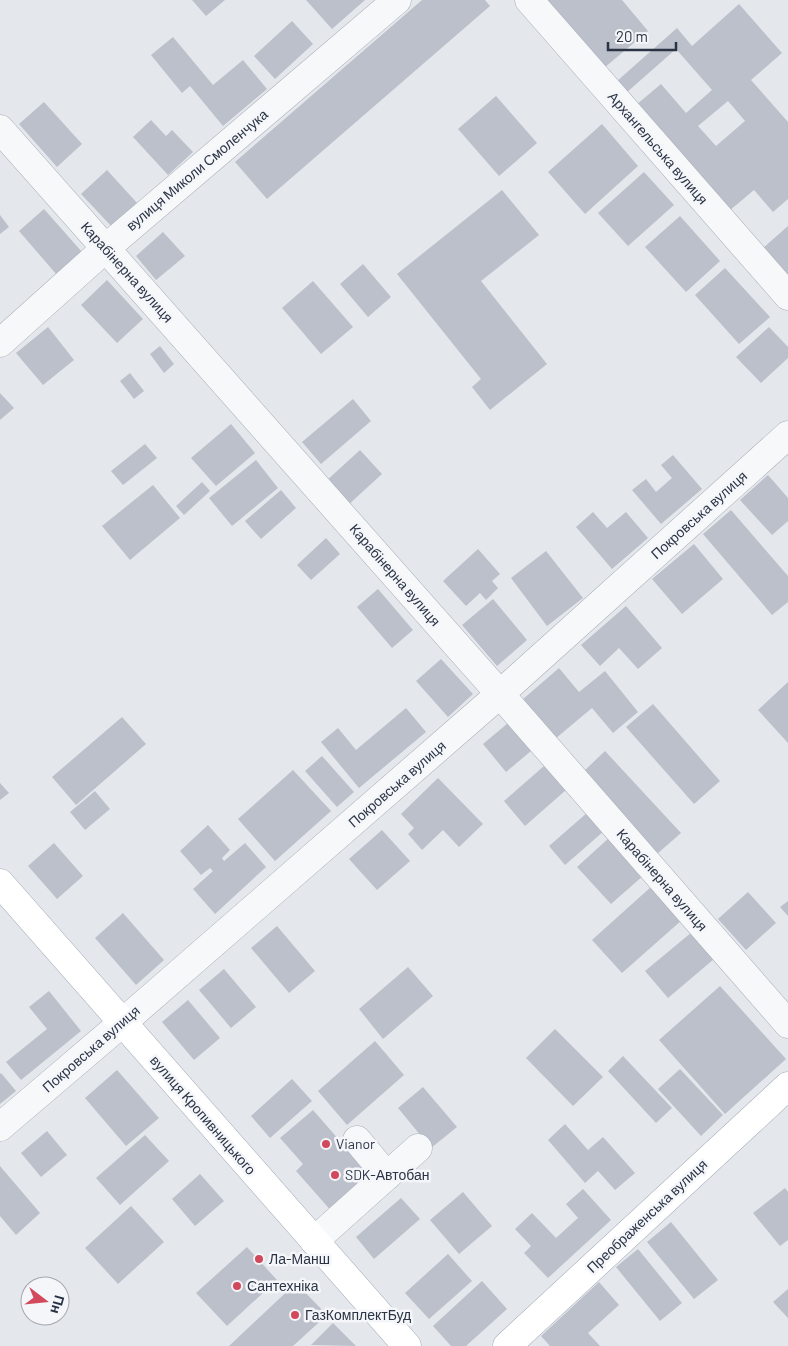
<svg xmlns="http://www.w3.org/2000/svg" width="788" height="1346" font-family="Barlow,sans-serif">
<style>
.building{fill:#bbc0ca;fill-rule:evenodd}
.lines{fill:none;stroke-linecap:round;stroke-linejoin:round}
.minor-casing{stroke:#a9aeb7;stroke-width:29}
.major-casing{stroke:#a3abb8;stroke-width:29}
.minor{stroke:#f7f8fa;stroke-width:28}
.major{stroke:#fff;stroke-width:28}
.poi-dot{fill:#d1495b;stroke:#f4f6f9;stroke-width:2}
.labels{text-anchor:middle;stroke-width:5;stroke-linejoin:round;paint-order:stroke}
.street-label{font-size:14px;fill:#2b3445;stroke:#f4f6f9}
.poi-label{font-size:14px;fill:#2b3445;stroke:#f4f6f9;text-anchor:start}
</style>
<rect width="100%" height="100%" fill="#e4e7ec"/>
<!-- building -->
<path class="building" d="M192 0H225L206 16Z
M306 0H365L332 29Z
M422 0H485L490 6 267 199 235 162Z
M545 0H622L648 31 604 68Z
M739 4 782 53 751 80 788 122V199L773 212 754 190 729 211 636 105 661 84 686 113 712 90 676 49 626 93 616 82 677 28 692 46ZM728 101 745 121 716 146 698 126Z
M292 21 313 44 275 79 254 56Z
M173 37 213 85 243 60 267 89 223 126 190 86 182 93 151 55Z
M496 96 537 143 499 176 458 129Z
M44 102 82 144 57 167 19 124Z
M151 120 166 136 172 130 193 152 168 175 133 137Z
M602 124 638 166 585 214 548 172Z
M107 170 138 204 113 228 81 194Z
M644 172 674 205 628 246 598 213Z
M502 190 539 235 481 281 547 364 490 410 472 387 481 379 397 274Z
M44 209 82 252 57 275 19 231Z
M0 215 9 227 0 234Z
M680 216 720 261 686 292 645 247Z
M788 226V278L762 249Z
M163 232 185 256 156 280 136 256Z
M363 264 391 297 368 317 340 284Z
M725 268 770 317 739 344 695 295Z
M107 280 143 319 117 343 81 305Z
M313 281 353 327 321 354 282 308Z
M48 327 74 360 43 385 16 353Z
M769 327 788 347V358L761 383 736 357Z
M160 346 174 364 164 373 150 354Z
M130 373 144 391 134 399 120 381Z
M0 393 14 408 0 420Z
M353 399 371 421 321 464 302 442Z
M231 424 255 453 216 486 191 458Z
M145 444 157 458 123 485 111 471Z
M360 450 382 474 347 506 325 482Z
M673 455 702 489 661 524 632 490 646 479 656 492 672 478 661 465Z
M256 460 278 488 232 526 209 498Z
M768 475 788 498V521L772 535 740 500Z
M202 482 210 491 184 515 176 506Z
M153 485 180 518 130 560 102 526Z
M281 490 296 508 261 539 245 521Z
M731 510 788 576V602L772 615 703 534Z
M593 512 607 528 626 512 648 538 612 569 576 527Z
M326 538 340 554 311 580 297 565Z
M694 544 723 579 682 614 652 579Z
M478 549 500 574 492 581 498 588 486 600 480 593 466 606 443 581Z
M546 551 583 598 547 626 511 578Z
M378 589 413 630 392 648 357 607Z
M493 599 527 640 497 666 462 625Z
M626 606 662 648 638 669 619 648 600 666 581 645Z
M441 659 473 694 448 717 416 681Z
M559 668 579 692 605 671 638 712 613 733 592 708 555 739 522 700Z
M788 682V743L758 710Z
M653 704 720 781 694 804 626 727Z
M406 708 426 732 359 788 321 742 338 728 356 750Z
M122 717 146 744 76 805 52 777Z
M508 723 531 751 506 772 483 744Z
M605 751 681 833 657 854 582 773Z
M322 756 354 792 337 807 305 771Z
M544 766 566 790 525 826 504 801Z
M293 770 331 811 275 861 238 819Z
M438 778 483 824 459 847 443 830 422 850 408 834 414 828 401 814Z
M0 783 9 793 0 800Z
M95 791 110 809 85 830 70 812Z
M588 812 604 831 565 865 549 846Z
M208 825 230 850 222 858 224 861 245 843 266 867 215 914 193 889 213 871 210 868 201 875 180 851Z
M382 830 410 861 377 890 349 859Z
M610 837 644 875 611 904 577 867Z
M54 843 83 876 57 899 28 866Z
M652 886 682 920 622 973 592 940Z
M748 892 776 923 746 950 718 919Z
M788 901V916L780 907Z
M123 913 164 960 136 985 95 938Z
M277 926 315 971 289 993 251 948Z
M692 932 714 959 668 998 645 971Z
M408 967 433 996 383 1039 359 1009Z
M224 969 256 1007 231 1028 199 990Z
M720 986 786 1059 725 1114 659 1040Z
M49 991 81 1031 21 1080 6 1062 47 1029 29 1007Z
M188 1000 220 1038 194 1060 162 1022Z
M555 1029 603 1077 573 1106 526 1058Z
M375 1041 404 1075 347 1125 318 1091Z
M623 1056 672 1108 656 1123 608 1071Z
M680 1069 723 1115 701 1136 658 1089Z
M117 1070 159 1118 126 1146 85 1098Z
M1 1073 16 1091 0 1104V1074Z
M292 1079 312 1101 270 1138 251 1116Z
M423 1087 457 1127 431 1148 398 1108Z
M313 1110 374 1180 334 1214 296 1171 303 1164 280 1138Z
M565 1124 588 1150 603 1137 635 1173 615 1190 598 1171 585 1183 548 1140Z
M47 1131 67 1155 41 1177 21 1153Z
M145 1135 169 1161 120 1205 96 1178Z
M0 1166 40 1213 16 1235 0 1216Z
M200 1174 224 1201 195 1226 172 1199Z
M785 1188 788 1192V1240L780 1246 753 1213Z
M583 1189 611 1220 548 1278 524 1253 531 1246 515 1229 532 1213 556 1238 578 1218 566 1204Z
M463 1192 492 1226 459 1254 430 1220Z
M401 1198 420 1219 374 1259 356 1237Z
M131 1206 164 1242 118 1284 85 1248Z
M671 1222 718 1280 694 1299 647 1242Z
M247 1247 277 1280 227 1326 196 1293Z
M638 1249 682 1303 660 1321 616 1267Z
M448 1254 472 1281 429 1319 405 1293Z
M482 1281 507 1309 466 1346H451L433 1326Z
M599 1282 619 1305 588 1333 600 1346H550L541 1336Z
M296 1283 327 1315 293 1346H229Z
M788 1289V1318L773 1302Z
M333 1323 356 1346 311 1345Z"/>
<g class="lines">
<!-- minor casing -->
<g class="minor-casing">
<path id="minor" d="M529 0 788 296
M0 129 500 694 788 1024
M0 343 106 248 397 0
M0 1127 122 1023 500 694 788 435
M357 1140 387 1176
M314 1241 418 1148"/>
</g>
<!-- major casing -->
<g class="major-casing">
<path id="major" d="M0 883 407 1346
M507 1346 788 1086"/>
</g>
<!-- minor -->
<use href="#minor" class="minor"/>
<!-- major -->
<use href="#major" class="major"/>
</g>
<!-- markers -->
<g class="poi-dot">
<circle cx="326" cy="1144" r="5"/>
<circle cx="335" cy="1175" r="5"/>
<circle cx="259" cy="1259" r="5"/>
<circle cx="237" cy="1286" r="5"/>
<circle cx="295" cy="1315" r="5"/>
</g>
<g class="labels">
<!-- street labels -->
<g class="street-label">
<text transform="translate(658 148) rotate(49)" y="5">Архангельська вулиця</text>
<text transform="translate(197 170) rotate(-40)" y="5">вулиця Миколи Смоленчука</text>
<text transform="translate(127 272) rotate(48)" y="5">Карабінерна вулиця</text>
<text transform="translate(699 515) rotate(-42)" y="5">Покровська вулиця</text>
<text transform="translate(395 575) rotate(49)" y="5">Карабінерна вулиця</text>
<text transform="translate(397 784) rotate(-41)" y="5">Покровська вулиця</text>
<text transform="translate(662 880) rotate(49)" y="5">Карабінерна вулиця</text>
<text transform="translate(91 1049) rotate(-41)" y="5">Покровська вулиця</text>
<text transform="translate(203 1115) rotate(49)" y="5">вулиця Кропивницького</text>
<text transform="translate(647 1216) rotate(-43)" y="5">Преображенська вулиця</text>
</g>
<!-- poi labels -->
<g class="poi-label">
<text x="336" y="1149">Vianor</text>
<text x="345" y="1180">SDK-Автобан</text>
<text x="269" y="1264">Ла-Манш</text>
<text x="247" y="1291">Сантехніка</text>
<text x="305" y="1320">ГазКомплектБуд</text>
</g>
</g>
<!-- north arrow -->
<g transform="translate(45 1301) rotate(106)"><circle r="24" fill="#f4f6f9" stroke="#a4a8b1"/>
<path d="M0-4L9 19L0 12L-9 19Z" fill="#d1495b"/>
<text y="-8" font-size="14" font-weight="bold" text-anchor="middle" fill="#2b3445">Пн</text>
</g>
<!-- scale -->
<path d="M608 42v8h68v-8" fill="none" stroke="#2b3445" stroke-width="2.5"/>
<text x="616" y="42" font-size="15" fill="#2b3445" stroke="#f4f6f9" stroke-width="4" paint-order="stroke">20 m</text>
</svg>
